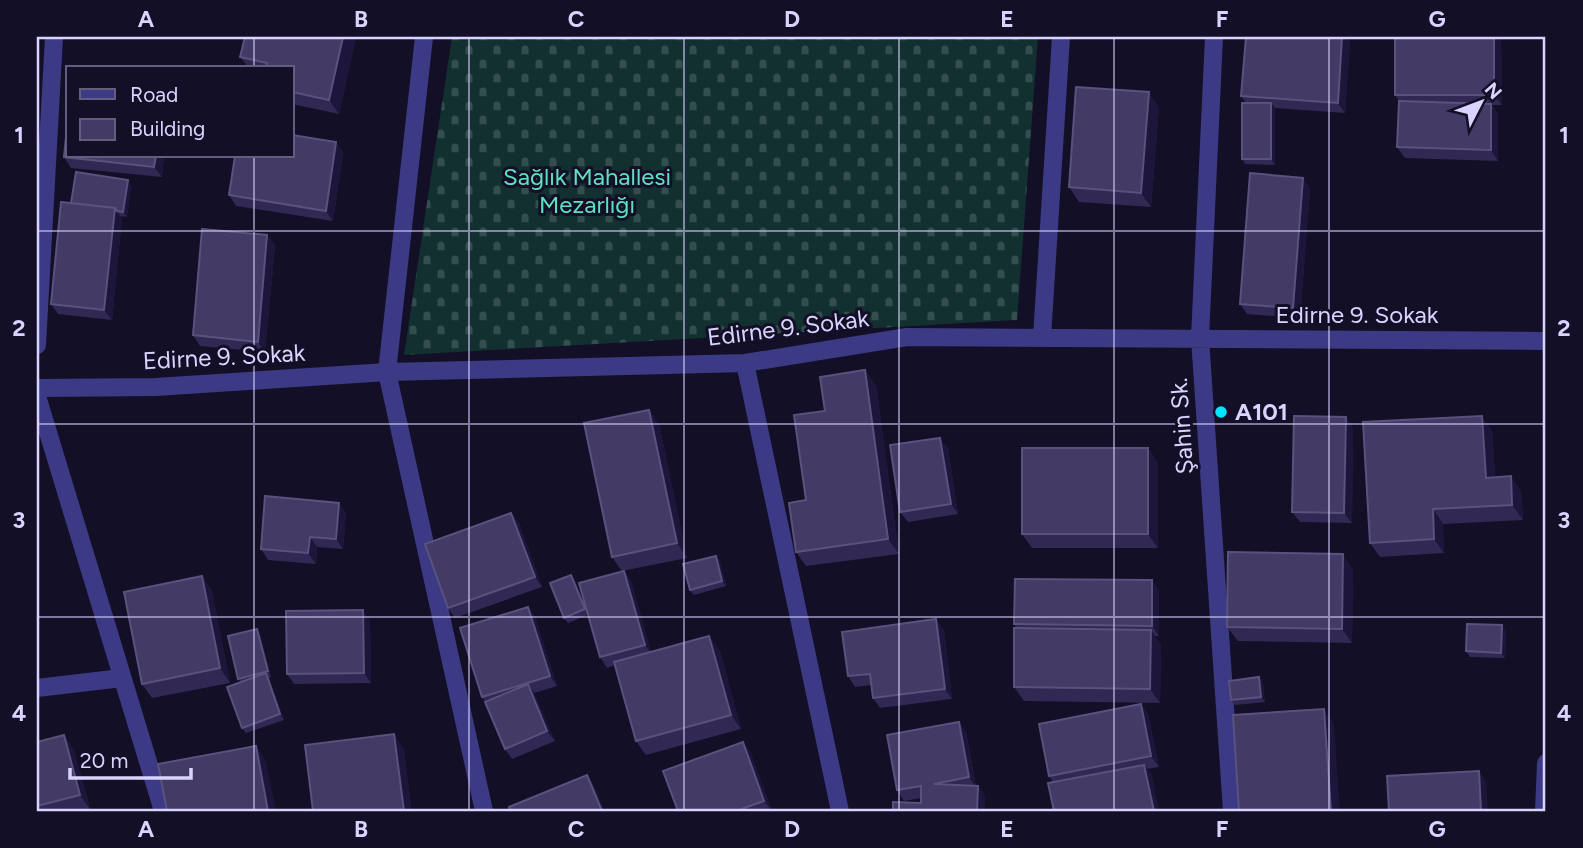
<svg xmlns="http://www.w3.org/2000/svg" width="1583" height="848" font-family="Figtree,sans-serif">
<style>
.cemetery{fill:url(#cemetery-stones)}
.lines{fill:none;stroke-linecap:round;stroke-linejoin:round}
.minor{stroke:#3d3a85;stroke-width:18}
.wall{fill:#312854}
.shaded-wall{fill:#1d163a}
.building{fill:#433a66;stroke:#5a527e;stroke-width:2}
.grid{fill:none;stroke:#d9d4ff;stroke-width:2;stroke-opacity:0.55}
.poi-dot{fill:#00e5ff;stroke:#130f26;stroke-width:2.5}
.labels{text-anchor:middle;stroke-width:6;stroke-linejoin:round;paint-order:stroke}
.park-label{font-size:24px;fill:#5fe0c0;stroke:#130f26}
.street-label{font-size:24px;fill:#d9d4ff;stroke:#130f26}
.poi-label{font-size:24px;font-weight:bold;fill:#d9d4ff;stroke:#130f26;text-anchor:start}
.neatline{fill:none;stroke:#d9d4ff;stroke-width:2.5}
.grid-label{font-size:23px;text-anchor:middle;font-weight:bold;fill:#d9d4ff}
</style>
<defs>
<pattern id="cemetery-stones" width="16" height="16" patternUnits="userSpaceOnUse" patternTransform="scale(1.75)"><rect width="16" height="16" fill="#12302f"/><path d="M2 7V4a2 2 0 0 1 4 0v3zM10 15v-3a2 2 0 0 1 4 0v3z" fill="#344d4e"/></pattern>
</defs>
<rect width="100%" height="100%" fill="#130f26"/>
<!-- cemetery -->
<path class="cemetery" d="M452 37H1038L1017 320 404 355Z"/>
<g class="lines">
<!-- minor -->
<path class="minor" d="M424 37 387 372 484 811
M1214 37 1200 338 1232 811
M1042 337 1061 37
M37 345 54 37
M745 363 840 811
M37 388 156 387 387 372 745 363 907 337 1546 341
M37 396 163 811
M37 688 122 678
M1544 811 1546 763"/>
</g>
<!-- wall -->
<path class="wall" d="M356 37 339 114 292 104V68H249L240 57Z
M1501 40 1502 105H1492L1498 115V161L1405 158 1397 147 1399 101 1395 95Z
M1350 41 1345 113 1275 108V165L1245 164 1242 159 1246 103 1241 96Z
M1159 107 1151 207 1079 202 1069 187Z
M336 142 343 153 333 221 236 206 229 195Z
M68 156H164L162 177 71 168 64 157Z
M128 180 131 186 127 217 121 216 122 218 112 320 58 314 51 304 71 203Z
M1310 188 1300 318 1247 314 1240 304Z
M267 235 275 245 265 352 200 346 193 335Z
M876 385 899 554 806 566 796 552 825 411Z
M649 410 659 424 687 558 622 571 612 557Z
M1353 427 1352 523 1300 522 1292 512Z
M1492 430 1495 477 1521 491 1523 520 1443 524 1444 553 1380 557 1370 543Z
M948 448 958 514 908 522 900 512Z
M1158 462V548H1032L1022 534Z
M346 513 343 549 317 547 316 564 268 560 261 549Z
M519 523 542 587 455 618 448 608Z
M720 561 726 586 694 595 690 590Z
M1353 569 1352 643 1238 641 1227 627Z
M624 571 631 581 651 652 709 636 720 651 741 729 646 755 636 741 615 665 607 668 600 657 588 615 568 623 564 618 571 575 575 581 587 611Z
M202 576 212 591 230 683 152 698 142 684Z
M1152 580 1159 591V636H1155L1161 645 1160 703 1024 701 1014 687 1017 629 1014 624Z
M528 607 535 617 557 686 534 693 555 741 512 759 505 749 485 702 482 697Z
M370 620 371 683 294 684 287 674Z
M257 629 260 635 271 677 269 678 284 720 246 733 242 728 241 682 238 679Z
M944 630 952 699 880 708 873 698 871 685 855 687 848 676Z
M1506 631 1505 658 1470 657 1466 651Z
M1259 677 1263 683 1265 702 1235 705 1231 700Z
M1141 704 1148 714 1159 767 1147 769 1152 775 1053 782 1049 776Z
M966 732 976 786H978L985 796V811H893L921 803V798L904 801 897 790Z
M64 735 74 750 90 809 81 811H37V742Z
M743 742 750 752 772 811H678Z"/>
<!-- shaded-wall -->
<path class="shaded-wall" d="M343 37H356L339 114 329 100Z
M1342 37H1347L1350 41 1345 113 1338 103Z
M1494 37H1499L1501 40 1502 105 1494 95Z
M1149 92 1159 107 1151 207 1141 193Z
M1271 103 1275 108V165L1271 159Z
M1491 104 1498 115V161L1491 150Z
M336 142 343 153 333 221 326 211Z
M156 156H164L162 177 154 167Z
M1303 178 1310 188 1300 318 1293 308Z
M128 180 131 186 127 217 123 212Z
M115 208 122 218 112 320 104 310Z
M267 235 275 245 265 352 258 342Z
M865 370 876 385 899 554 888 539Z
M649 410 659 424 687 558 677 543Z
M1482 416 1492 430 1496 492 1486 478Z
M1346 417 1353 427 1352 523 1344 513Z
M940 438 948 448 958 514 951 504Z
M1148 448 1158 462V548L1148 534Z
M1511 476 1521 491 1523 520 1512 505Z
M339 503 346 513 343 549 336 539Z
M1433 509 1443 524 1444 553 1434 539Z
M511 513 519 523 542 587 535 577Z
M310 537 317 547 316 564 308 553Z
M1343 554 1353 569 1352 643 1342 629Z
M716 556 720 561 726 586 722 581Z
M624 571 631 581 652 655 645 645Z
M571 575 575 581 589 615 585 609Z
M202 576 212 591 230 683 220 668Z
M1152 580 1159 591V636L1152 626Z
M528 607 535 617 557 686 550 676Z
M363 610 370 620 371 683 364 673Z
M936 619 944 630 952 699 945 689Z
M1502 625 1506 631 1505 658 1501 653Z
M257 629 260 635 271 677 268 671Z
M1151 630 1161 645 1160 703 1150 689Z
M709 636 720 651 741 729 731 715Z
M266 673 269 679 284 720 280 714Z
M1259 677 1263 683 1265 702 1261 697Z
M528 684 535 694 555 741 547 731Z
M1141 704 1148 714 1159 767 1151 756Z
M1324 709 1334 724 1340 811H1331Z
M959 722 966 732 976 787 969 777Z
M394 734 404 749 412 811H404Z
M64 735 74 750 90 809 80 795Z
M743 742 750 752 772 811 764 801Z
M256 746 266 761 276 811H268Z
M1144 765 1152 775 1159 811H1154Z
M1479 771 1486 782 1488 811H1481Z
M587 775 594 785 605 811H602Z
M978 786 985 796V811H977Z"/>
<!-- building -->
<path class="building" d="M245 37H343L329 100 292 92V68H266L267 63 240 57Z
M1246 37H1342L1338 103 1241 96Z
M1395 37H1494V95H1395Z
M1076 87 1149 92 1141 193 1069 187Z
M1399 101 1491 104V150L1397 147Z
M1242 103H1271V159H1242Z
M68 117V156H156L154 167 64 157Z
M292 135 336 142 326 211 229 195 235 156H292Z
M76 172 128 180 123 212 117 211 115 208 71 203Z
M1250 173 1303 178 1293 308 1240 304Z
M61 202 115 208 104 310 51 304Z
M202 229 267 235 258 342 193 335Z
M865 370 888 539 796 552 789 503 806 500 794 415 825 411 820 377Z
M649 410 677 543 612 557 584 423Z
M1294 416 1346 417 1344 513 1292 512Z
M1482 416 1486 478 1511 476 1512 505 1433 509 1434 539 1370 543 1363 422Z
M940 438 951 504 900 512 890 445Z
M1022 448H1148V534H1022Z
M265 496 339 503 336 539 310 537 308 553 261 549Z
M511 513 535 577 448 608 425 544Z
M1228 552 1343 554 1342 629 1227 627Z
M716 556 722 581 690 590 683 564Z
M624 571 645 645 600 657 579 583Z
M571 575 585 609 564 618 550 583Z
M202 576 220 668 142 684 124 592Z
M1015 579 1152 580V626L1014 624Z
M528 607 550 676 482 697 460 628Z
M363 610 364 673 287 674 286 611Z
M936 619 945 689 873 698 870 674 848 676 842 632Z
M1467 624 1502 625 1501 653 1466 651Z
M1014 628 1151 630 1150 689 1014 687Z
M257 629 268 671 238 679 228 636Z
M709 636 731 715 636 741 614 662Z
M266 673 280 714 242 728 227 687Z
M1259 677 1261 697 1231 700 1229 681Z
M528 684 547 731 505 749 485 702Z
M1141 704 1151 756 1049 776 1039 724Z
M1324 709 1331 811H1239L1233 715Z
M959 722 969 777 934 784 978 786 977 811H893V802L921 803V786L897 790 887 735Z
M394 734 404 811H313L305 745Z
M64 735 80 795 37 806V742Z
M743 742 764 801 736 811H678L663 771Z
M256 746 268 811H167L158 764Z
M1144 765 1154 811H1054L1048 783Z
M1479 771 1481 811H1389L1387 776Z
M587 775 602 811H510L509 807Z"/>
<!-- grid -->
<path class="grid" d="M254 37V68M469 37V811M684 37V811M899 37V811M1114 37V811M1329 37V811M254 156V811M37 231H1546M37 424H1546M37 617H1546"/>
<!-- markers -->
<circle class="poi-dot" cx="1221" cy="412" r="7"/>
<g class="labels">
<!-- park labels -->
<g class="park-label">
<text x="587" y="185">Sağlık Mahallesi<tspan x="587" dy="28">Mezarlığı</tspan></text>
</g>
<!-- street labels -->
<g class="street-label">
<text x="1357" y="323">Edirne 9. Sokak</text>
<text transform="translate(788 328) rotate(-7)" y="8">Edirne 9. Sokak</text>
<text transform="translate(224 357) rotate(-3)" y="8">Edirne 9. Sokak</text>
<text transform="translate(1182 426) rotate(-94)" y="8">Şahin Sk.</text>
</g>
<!-- poi labels -->
<g class="poi-label">
<text x="1235" y="420">A101</text>
</g>
</g>
<!-- border -->
<rect width="1583" height="848" fill="none" stroke="#130f26" stroke-width="77"/>
<!-- legend -->
<rect x="66" y="66" width="228" height="91" fill="#130f26" stroke="#625e7d" stroke-width="2"/>
<rect x="80" y="89" width="35" height="10" fill="#3d3a85" stroke="#625e7d" stroke-width="2"/>
<text x="130" y="102" font-size="21" fill="#d9d4ff">Road</text>
<rect x="80" y="119" width="35" height="21" fill="#433a66" stroke="#625e7d" stroke-width="2"/>
<text x="130" y="136" font-size="21" fill="#d9d4ff">Building</text>
<!-- north arrow -->
<g transform="translate(1481 102) rotate(48)" stroke="#130f26" stroke-width="5" paint-order="stroke">
<path d="M0-5L12 26L0 18L-12 26Z" fill="#d9d4ff"/>
<text y="-10" font-size="19" font-weight="bold" text-anchor="middle" fill="#d9d4ff">N</text>
</g>
<!-- scale -->
<path d="M70 768v10h121v-10" fill="none" stroke="#d9d4ff" stroke-width="3.5"/>
<text x="80" y="768" font-size="21" fill="#d9d4ff" stroke="#130f26" stroke-width="5" paint-order="stroke">20 m</text>
<rect x="38" y="38" width="1506" height="772" class="neatline"/>
<g class="grid-label">
<text x="146" y="27">A</text>
<text x="361" y="27">B</text>
<text x="576" y="27">C</text>
<text x="792" y="27">D</text>
<text x="1007" y="27">E</text>
<text x="1222" y="27">F</text>
<text x="1437" y="27">G</text>
<text x="19" y="143">1</text>
<text x="1564" y="143">1</text>
<text x="19" y="336">2</text>
<text x="1564" y="336">2</text>
<text x="19" y="528">3</text>
<text x="1564" y="528">3</text>
<text x="19" y="721">4</text>
<text x="1564" y="721">4</text>
<text x="146" y="837">A</text>
<text x="361" y="837">B</text>
<text x="576" y="837">C</text>
<text x="792" y="837">D</text>
<text x="1007" y="837">E</text>
<text x="1222" y="837">F</text>
<text x="1437" y="837">G</text>
</g>
</svg>
